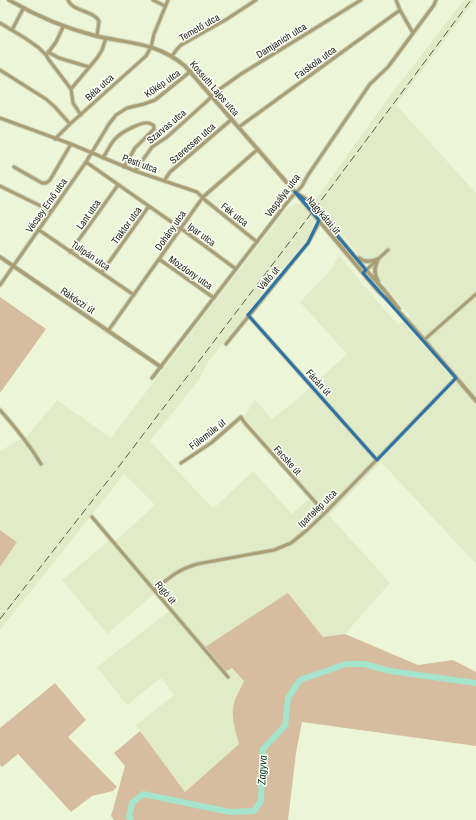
<svg xmlns="http://www.w3.org/2000/svg" width="476" height="820" font-family="'Archivo Narrow',sans-serif">
<style>
.built{fill:#e1ebc7;fill-rule:evenodd}
.green{fill:#d7bda0}
.lines{fill:none;stroke-linecap:round;stroke-linejoin:round}
.river{stroke:#a5e4cd;stroke-width:6}
.minor-casing{stroke:#c9d1b7;stroke-width:5}
.tertiary-casing{stroke:#c9d1b7;stroke-width:5.5}
.minor{stroke:#a99e74;stroke-width:3}
.tertiary{stroke:#a99e74;stroke-width:3.5}
.rail{stroke:#565b4b;stroke-width:1;stroke-dasharray:8 4;stroke-linecap:butt}
.marked{fill:none;stroke:#2c73a7;stroke-width:3;stroke-linejoin:round}
.labels{text-anchor:middle;stroke-width:3;stroke-linejoin:round;paint-order:stroke}
.street-label{font-size:10px;fill:#292c21;stroke:#fdfef8}
.water-label{font-size:11px;font-style:italic;fill:#104435;stroke:#fdfef8}
</style>
<rect width="100%" height="100%" fill="#ecf5d8"/>
<!-- built -->
<path class="built" d="M464 0H475L396 105 476 193V564L381 462 329 515 390 583 345 634 323 637 288 593 225 672 232 668 244 681 235 701 233 708V717L239 744 185 792 136 725 174 695 161 678 127 705 97 667 169 611 154 594 107 634 62 580 109 541 112 544 155 505 124 474 0 630V567L17 542 0 530V451L28 435 57 400 111 438 164 368 288 207 316 199 389 97ZM326 215 355 250 410 316 398 325 339 256 329 272 300 302 347 354 294 402 272 419 255 399 244 417 313 496 292 514 253 471 213 509 150 441 199 380 208 362Z"/>
<!-- green -->
<path class="green" d="M0 297 46 329 0 393Z
M0 530 17 542 0 567Z
M288 593 323 637 345 634 418 665 453 660 476 672V746L302 722 296 753 288 820H114L111 816 125 766 114 753 140 731 185 792 239 744C236 733 232 721 233 709 234 699 240 690 244 681L232 668 225 672 205 647Z
M55 683 86 720 68 737 117 787 113 791 92 796 71 812 18 754 2 767 0 765V728Z"/>
<g class="lines">
<!-- river -->
<path class="river" d="M131 820 129 817 132 803 143 794 230 812 254 811 261 801 263 749 285 726 288 698 300 680 346 664H364L390 671 476 683"/>
<!-- minor casing -->
<g class="minor-casing">
<path id="minor" d="M68 0C73 12 93 10 99 21L97 36
M153 0 165 6
M396 0 400 10 413 33
M0 23 25 38 39 48 46 55 49 60 71 89 73 103 81 115
M12 30 23 9
M48 52 59 58 89 67
M48 53 56 42 63 27
M172 56 177 49 181 45 227 19 256 0
M0 70 46 99 55 107 70 124
M71 89 97 58 102 50 106 38
M0 118 71 144 135 171 197 192 205 200 257 242
M239 127 400 10
M55 139 70 124 146 56 151 47 154 34 168 0
M103 158C107 152 110 144 115 139 120 133 144 119 151 124 154 125 154 126 154 129L135 148 124 167
M86 162 183 230 236 269
M14 167 42 183H46L50 180 71 144
M135 171 152 147 167 137 205 103 217 91 241 74 361 0
M164 181 170 172 232 119
M0 186 51 211
M39 230 134 295
M70 252 118 185
M159 259 214 298
M102 272 149 206
M363 273 388 250
M0 285 86 162 109 124 116 115 127 108 144 104 155 100 191 71
M248 315 377 460
M108 331 203 197 258 149
M424 340 476 294
M226 344 308 243 320 221
M152 378 289 200 302 186 308 175 370 84 388 67 434 5 436 0
M0 410C15 427 29 444 41 464
M181 463 211 443 241 417 244 422 325 513
M92 517 228 677
M154 590C169 578 177 570 197 564L274 550 291 543 307 530 325 513 456 378"/>
</g>
<!-- tertiary casing -->
<g class="tertiary-casing">
<path id="tertiary" d="M9 0C38 17 64 28 96 36 131 44 156 42 185 66L295 192 378 291 389 301 413 327 476 401
M298 194 306 199 315 209 366 270 384 290 399 309
M0 257 161 367
M359 258C365 263 371 262 378 259
M378 259C375 267 373 273 378 281"/>
</g>
<!-- minor -->
<use href="#minor" class="minor"/>
<!-- tertiary -->
<use href="#tertiary" class="tertiary"/>
<!-- rail -->
<path class="rail" d="M0 619 117 469 180 386 320 202 471 0"/>
</g>
<!-- marked area -->
<path class="marked" d="M295 192 315 209 366 270 363 273 456 378 377 460 248 315 308 243 319 220Z"/>
<g class="labels">
<!-- street labels -->
<g class="street-label">
<text transform="translate(199 27) rotate(-30)" y="4">Temető utca</text>
<text transform="translate(281 40) rotate(-32)" y="4">Damjanich utca</text>
<text transform="translate(315 62) rotate(-36)" y="4">Faiskola utca</text>
<text transform="translate(162 83) rotate(-35)" y="4">Kőkép utca</text>
<text transform="translate(99 87) rotate(-42)" y="4">Béla utca</text>
<text transform="translate(215 88) rotate(49)" y="4">Kossuth Lajos utca</text>
<text transform="translate(166 126) rotate(-40)" y="4">Szarvas utca</text>
<text transform="translate(192 143) rotate(-41)" y="4">Szerecsen utca</text>
<text transform="translate(140 163) rotate(20)" y="4">Pesti utca</text>
<text transform="translate(282 195) rotate(-53)" y="4">Vaspálya utca</text>
<text transform="translate(46 205) rotate(-55)" y="4">Vécsey Ernő utca</text>
<text transform="translate(88 214) rotate(-55)" y="4">Lant utca</text>
<text transform="translate(235 214) rotate(38)" y="4">Fék utca</text>
<text transform="translate(324 215) rotate(49)" y="4">Nagykátai út</text>
<text transform="translate(126 225) rotate(-54)" y="4">Traktor utca</text>
<text transform="translate(170 230) rotate(-55)" y="4">Dohány utca</text>
<text transform="translate(202 234) rotate(36)" y="4">Ipar utca</text>
<text transform="translate(91 255) rotate(34)" y="4">Tulipán utca</text>
<text transform="translate(191 272) rotate(35)" y="4">Mozdony utca</text>
<text transform="translate(268 278) rotate(-50)" y="4">Váltó út</text>
<text transform="translate(78 300) rotate(34)" y="4">Rákóczi út</text>
<text transform="translate(319 382) rotate(48)" y="4">Fácán út</text>
<text transform="translate(207 434) rotate(-38)" y="4">Fülemüle út</text>
<text transform="translate(288 460) rotate(48)" y="4">Fecske út</text>
<text transform="translate(317 508) rotate(-44)" y="4">Ipartelep utca</text>
<text transform="translate(166 592) rotate(50)" y="4">Rigó út</text>
</g>
<!-- water labels -->
<g class="water-label">
<text transform="translate(262 770) rotate(-87)" y="4">Zagyva</text>
</g>
</g>
</svg>
